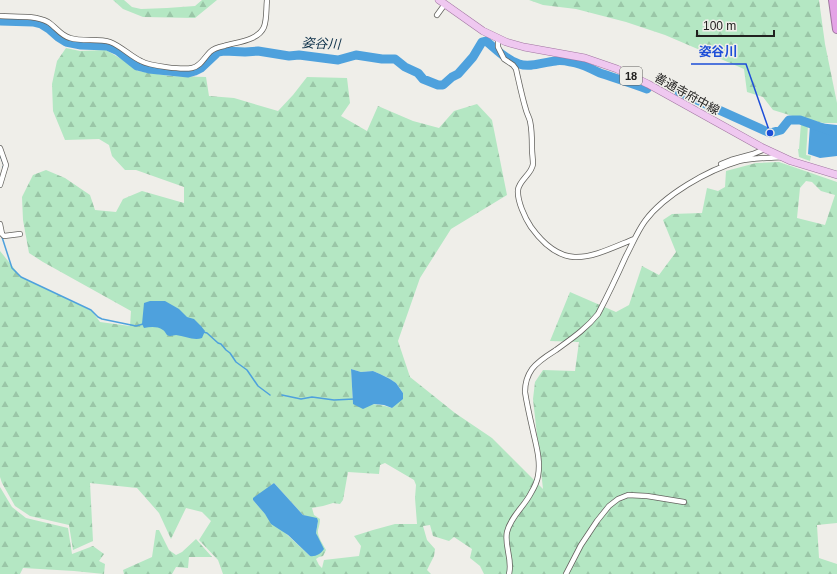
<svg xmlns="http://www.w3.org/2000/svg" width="837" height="574" font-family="Arial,'Noto Sans JP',sans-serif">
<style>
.grass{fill:#b4e7c3}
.forest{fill:url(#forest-firs);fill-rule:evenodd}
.water{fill:#4ea1dd}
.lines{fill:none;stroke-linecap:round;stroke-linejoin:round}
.stream{stroke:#4ea1dd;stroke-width:1.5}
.river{stroke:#4ea1dd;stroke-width:9}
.street-casing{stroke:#64635f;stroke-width:6}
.primary-casing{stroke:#a075a0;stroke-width:8}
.highway-casing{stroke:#a075a0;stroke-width:10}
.street{stroke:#fff;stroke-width:4.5}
.primary{stroke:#efc8f0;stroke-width:7}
.highway{stroke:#e4a3e6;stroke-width:8}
.labels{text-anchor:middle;stroke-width:3;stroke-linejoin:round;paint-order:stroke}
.shield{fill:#efeee9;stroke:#5f5e5c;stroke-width:1}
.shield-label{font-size:11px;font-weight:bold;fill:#21201f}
.street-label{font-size:12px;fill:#21201f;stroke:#efeee9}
.water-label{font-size:13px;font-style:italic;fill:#0e314a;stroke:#efeee9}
.leader{fill:none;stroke:#1d4ed8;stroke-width:1.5}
.callout-dot{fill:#1d4ed8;stroke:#efeee9;stroke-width:1.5}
.callout-label{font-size:13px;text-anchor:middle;font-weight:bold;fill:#1d4ed8;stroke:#efeee9;stroke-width:3;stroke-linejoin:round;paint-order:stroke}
</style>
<defs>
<pattern id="forest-firs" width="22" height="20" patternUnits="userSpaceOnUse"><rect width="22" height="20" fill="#b4e7c3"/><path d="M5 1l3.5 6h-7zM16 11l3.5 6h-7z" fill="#9ac6a7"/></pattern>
</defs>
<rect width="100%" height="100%" fill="#efeee9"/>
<!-- grass -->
<path class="grass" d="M801 123 808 125 806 155 811 156 810 161 799 157 798 149H799Z"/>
<!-- forest -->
<path class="forest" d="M113 0H124L132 7 141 9 167 8 195 6 202 0H217L195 18 143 17 123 9Z
M529 0H819L825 44 837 103V123H824L813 121H809L773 110 763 97 747 92 744 69 693 47 665 35 626 22 576 9 543 5Z
M66 48 80 51 106 50 123 60 138 71 170 76 206 77 209 96 234 98 278 111 293 95 307 77 347 78 350 103 341 116 367 131 378 106 413 121 439 128 454 111 477 104 492 120 507 195 451 229 420 278 398 341 410 377 455 413 492 438 543 489 533 399 535 382 543 370 575 371 579 342 550 341 570 292 616 312 629 305 642 266 659 275 676 252 663 220 672 214 702 213 707 188 718 191 725 187 726 171 756 163 779 162 837 182V523L817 525 819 558 837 564V574H484L480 566 470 558 472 549 454 537 449 541 433 536 430 525 423 526 427 540 435 549 434 556 427 570 431 574H223L218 560 199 540 211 521 202 512 186 508 171 539 159 513 137 488 90 483 93 541 73 550 69 525 30 516 15 506 2 483 0 477V251L21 277 92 311 100 322 130 326 131 311 43 262 29 253 23 220 22 197 33 175 46 170 65 178 90 195 95 210 116 212 123 199 142 191 184 203V187L136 170H125L112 156 109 145 99 139 65 140 53 111 52 84 57 61ZM806 181 812 182 821 191 835 195 825 225 797 218 800 188ZM351 369 361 372 373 371 380 374 390 379 396 383 403 393 392 408C379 403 367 404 353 404ZM385 463 414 480 416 485 415 498 417 524H395L373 530 354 536 361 546 359 556 324 560 322 568 319 565 316 559 319 557 323 556 326 550C323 544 317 536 318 530 319 526 320 523 320 519L314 515 312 508 323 506 333 503 340 504 343 500 348 472 379 474 380 465ZM274 483 303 515C310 518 311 516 318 521L316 533 317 535 310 556 267 516 253 500Z
M0 487 12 507 26 518 68 528 72 554 93 546 104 554 99 561 105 564 104 574 74 571 23 568 20 574H0Z
M156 530H159L169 550 176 555 182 552 196 539 212 557H189L188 568 176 567 172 574H124L123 570 152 557Z"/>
<!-- water -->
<path class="water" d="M809 122 837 125V156L820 158 808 154 810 125Z
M150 301H165L179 309 187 317 194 319 201 326 205 331 202 338C194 341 185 336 176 335 176 335 171 336 170 336 166 336 166 332 163 330 157 326 150 327 144 328L142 324 144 303Z
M351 369 361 372 373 371 380 374 390 379 396 383 403 393V399L392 408 384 405 374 404 363 409 353 404Z
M274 483 303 515 317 518 318 521 316 533 324 549C321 554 315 557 310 556L288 535 271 524 265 514 253 500V498Z"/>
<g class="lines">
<!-- stream -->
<path class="stream" d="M1 157 4 165 3 167
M1 234 12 268 21 277 91 310 98 317 102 319 136 326 143 324
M203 332 207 333 218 343 221 344 226 350 230 353 236 362 247 370 258 386 270 395
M282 395 301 399 312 397 334 400 354 399"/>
<!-- river -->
<path class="river" d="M0 21 33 22 41 24 49 29 58 37 66 42 81 45 107 46 118 51 137 66 149 69 188 73 195 71 201 68 218 52 224 51 245 52 258 51 289 56 299 55 338 60 356 55 382 59H395L405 67 418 73 423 79 438 85H443L452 77 458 74 466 65 473 57 482 42 486 41C496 49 506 60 519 64 531 68 543 62 556 61 560 60 566 61 571 62 582 63 590 69 600 73 615 78 631 83 647 89
M679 92 770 133 781 130 789 120H800L837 133"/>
<!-- street casing -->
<g class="street-casing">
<path id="street" d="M437 15 445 4
M0 16C15 17 35 15 48 22 56 27 61 36 70 38 82 42 99 38 110 42 121 46 130 56 141 61 150 66 182 70 192 68 201 66 204 58 210 52 213 49 219 47 224 46 236 42 258 41 264 27 267 19 266 9 267 0
M498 39V47L504 59 513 65 516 69C519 82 522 97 526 110 527 114 529 117 530 121 532 130 532 140 532 149 532 153 533 159 533 164 532 174 519 180 518 190 517 201 525 218 531 227 564 273 590 257 634 239
M0 148 6 165 0 185
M721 164 731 160 753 154 765 149
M0 224 2 234 4 236 20 234
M509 574C513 560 504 546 507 532 511 516 524 507 531 493 534 488 537 482 538 476 541 461 536 445 533 431 530 418 527 405 525 392 525 384 527 376 532 369 538 361 548 355 556 350 571 339 586 329 598 314 608 295 617 276 626 256 632 245 637 232 645 221 664 195 708 170 739 161 753 158 768 158 782 157
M566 574 581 545 597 521 609 506 618 499 628 495 647 496 684 502"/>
</g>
<!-- primary casing -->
<g class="primary-casing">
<path id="primary" d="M439 0 483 31 506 42 524 47 585 58 617 69 648 84 763 148 791 161 837 175"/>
</g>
<!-- highway casing -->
<g class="highway-casing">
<path id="highway" d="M833 0 837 29"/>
</g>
<!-- street -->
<use href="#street" class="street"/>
<!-- primary -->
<use href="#primary" class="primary"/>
<!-- highway -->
<use href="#highway" class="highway"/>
</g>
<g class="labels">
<!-- shield labels -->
<rect class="shield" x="620" y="67" width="22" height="18" rx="3"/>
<g class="shield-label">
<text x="631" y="80">18</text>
</g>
<!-- street labels -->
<g class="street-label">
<text transform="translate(687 94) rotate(29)" y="4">善通寺府中線</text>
</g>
<!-- water labels -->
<g class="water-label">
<text transform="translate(321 43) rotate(2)" y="5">姿谷川</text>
</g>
</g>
<!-- callouts -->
<path class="leader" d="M770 133L746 64H691"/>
<circle class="callout-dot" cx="770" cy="133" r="4"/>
<g class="callout-label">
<text x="718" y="56">姿谷川</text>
</g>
<!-- scale -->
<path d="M697 30v6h77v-6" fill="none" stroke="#21201f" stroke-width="2"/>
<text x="703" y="30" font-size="12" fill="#21201f" stroke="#efeee9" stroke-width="3" paint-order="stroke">100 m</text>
</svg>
